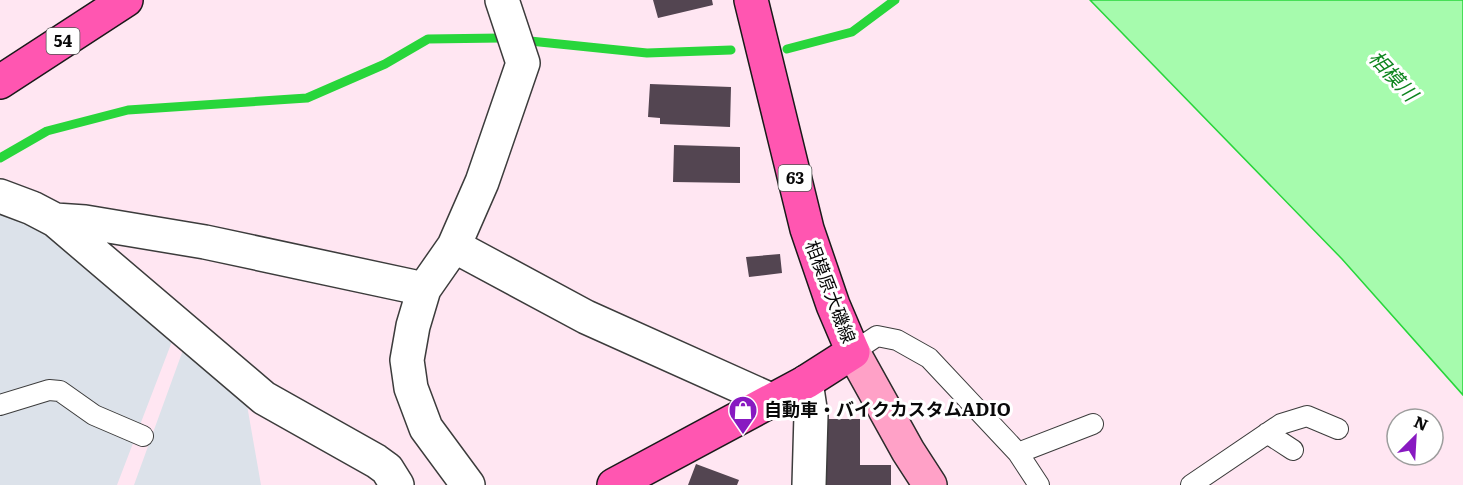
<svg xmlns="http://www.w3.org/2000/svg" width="1463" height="485" font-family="Literata,'Noto Sans JP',serif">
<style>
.industrial{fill:#dce2ea}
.water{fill:#a6fbad;stroke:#28d63b;stroke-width:1.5}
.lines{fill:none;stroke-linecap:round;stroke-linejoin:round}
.stream{stroke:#28d63b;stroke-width:9}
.building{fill:#534551}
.lane-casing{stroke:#3c3c3c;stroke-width:22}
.street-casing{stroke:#3c3c3c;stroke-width:36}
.secondary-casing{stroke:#2b2b2b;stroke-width:36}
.primary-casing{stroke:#1a1a1a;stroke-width:36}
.lane{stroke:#fff;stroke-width:20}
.street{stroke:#fff;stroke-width:33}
.secondary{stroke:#ffa1c7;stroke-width:33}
.primary{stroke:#ff56b1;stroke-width:33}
.labels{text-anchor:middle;stroke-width:6;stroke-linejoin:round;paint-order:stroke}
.shield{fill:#fff;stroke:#535353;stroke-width:1.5}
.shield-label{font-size:16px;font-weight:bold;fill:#090909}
.street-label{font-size:18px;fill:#090909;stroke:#fff}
.poi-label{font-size:18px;font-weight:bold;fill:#090909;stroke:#fff;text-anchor:start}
.water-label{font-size:20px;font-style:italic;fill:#0d851e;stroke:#fff}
</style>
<rect width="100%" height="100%" fill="#ffe6f2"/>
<!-- industrial -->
<path class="industrial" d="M0 203 34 217 176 331 117 485H0Z
M187 339 244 388 261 485H134Z"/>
<!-- water -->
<path class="water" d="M1090 0H1463V395L1342 259Z"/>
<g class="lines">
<!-- stream -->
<path class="stream" d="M530 41 647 53 731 50
M787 49 852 32 895 0
M0 158 47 131 128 110 307 98 385 64 428 39 501 38"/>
</g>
<!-- building -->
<path class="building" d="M653 0H712L713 5 658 18Z
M650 84 731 87 730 127 660 124V118L648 117Z
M674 145 740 147V183L673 182Z
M780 254 782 273 749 277 746 257Z
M824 419H860V465H891V485H819Z
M696 464 739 480 737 485H688Z"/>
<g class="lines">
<!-- lane casing -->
<g class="lane-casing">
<path id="lane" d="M853 352 877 336 897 340 929 358 1018 453 1039 485
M0 405 49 390 60 391 94 415 143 436
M1267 433 1293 450
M1018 453 1093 424
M1191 485 1281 424 1307 416 1338 429"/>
</g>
<!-- street casing -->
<g class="street-casing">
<path id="street" d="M0 196 32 208 55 220 85 222 205 242 424 289
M55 220 264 398 376 461 387 469 397 485
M454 246 586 317 771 400
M806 382 811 415 809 485
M468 485 426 428 411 388 407 360 413 326 424 289 454 246 482 182 523 63 502 0"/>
</g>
<!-- secondary casing -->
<g class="secondary-casing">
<path id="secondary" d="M853 352 908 451 930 485"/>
</g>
<!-- primary casing -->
<g class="primary-casing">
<path id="primary" d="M0 82 126 0
M614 485 806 382 853 352 833 305 807 229 751 0"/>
</g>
<!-- lane -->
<use href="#lane" class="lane"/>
<!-- street -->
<use href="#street" class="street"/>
<!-- secondary -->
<use href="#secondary" class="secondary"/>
<!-- primary -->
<use href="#primary" class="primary"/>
</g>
<!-- icons -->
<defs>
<g id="shop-pin" transform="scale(1.5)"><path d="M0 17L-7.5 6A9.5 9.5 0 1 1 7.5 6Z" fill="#8819c1" stroke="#fff"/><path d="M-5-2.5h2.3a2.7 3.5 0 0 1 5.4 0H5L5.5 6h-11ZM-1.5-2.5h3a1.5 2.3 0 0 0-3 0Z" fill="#fff"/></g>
</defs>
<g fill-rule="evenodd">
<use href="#shop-pin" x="743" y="410"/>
</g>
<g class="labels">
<!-- shield labels -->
<g class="shield">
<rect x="46.5" y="28" width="33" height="26" rx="4.5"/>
<rect x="778.5" y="165" width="33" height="26" rx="4.5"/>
</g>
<g class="shield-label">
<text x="63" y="47">54</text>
<text x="795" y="184">63</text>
</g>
<!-- street labels -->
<g class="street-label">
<text transform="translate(830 292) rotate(69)" y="6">相模原大磯線</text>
</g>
<!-- poi labels -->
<g class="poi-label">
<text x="764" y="416">自動車・バイクカスタムADIO</text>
</g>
<!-- water labels -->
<g class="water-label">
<text transform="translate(1393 76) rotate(47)" y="7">相模川</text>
</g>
</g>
<!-- north arrow -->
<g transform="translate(1415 437) rotate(24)"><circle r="28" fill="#ffffff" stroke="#9d9d9d" stroke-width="1.5"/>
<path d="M0-4.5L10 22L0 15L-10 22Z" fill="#8819c1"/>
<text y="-9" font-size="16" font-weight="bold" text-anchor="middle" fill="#090909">N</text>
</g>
</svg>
